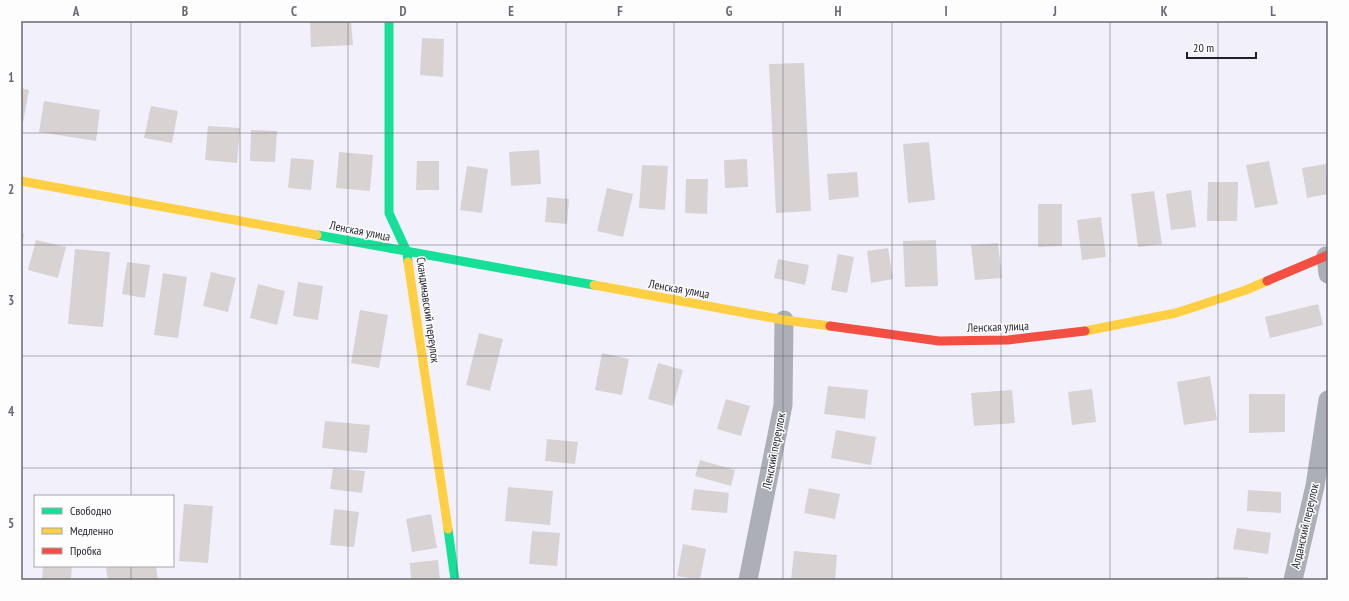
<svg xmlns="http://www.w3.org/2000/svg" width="1349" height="601" font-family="'PT Sans Narrow',sans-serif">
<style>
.building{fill:#d8d2d3}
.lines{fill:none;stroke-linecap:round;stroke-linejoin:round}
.street{stroke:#acafb5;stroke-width:19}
.fast{stroke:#16e098;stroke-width:9}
.slow{stroke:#ffcf43;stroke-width:9}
.jam{stroke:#f24e42;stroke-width:9}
.grid{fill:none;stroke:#6a6873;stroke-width:1;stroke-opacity:0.55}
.labels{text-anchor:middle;stroke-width:3;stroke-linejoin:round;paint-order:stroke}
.street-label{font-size:12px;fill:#211f2a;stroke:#fdfdfd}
.neatline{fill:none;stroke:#6a6873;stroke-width:1.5}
.grid-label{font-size:13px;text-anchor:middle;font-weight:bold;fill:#6a6873}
</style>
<rect width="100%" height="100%" fill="#f2f1fb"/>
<!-- building -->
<path class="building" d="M310 21H351L353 45 311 47Z
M422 38 444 39 443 77 420 75Z
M804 63 811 211 776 213 769 64Z
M21 88 29 90 23 123 21 122Z
M44 101 100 110 96 141 39 132Z
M151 106 178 111 172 143 144 138Z
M208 126 240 128 237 163 205 160Z
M251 130 277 131 275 162 250 161Z
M929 142 935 200 908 203 903 144Z
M539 150 541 184 511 186 509 152Z
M339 152 373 155 370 191 336 188Z
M291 158 314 160 311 190 288 188Z
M747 159 748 187 725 188 724 160Z
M417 161H439V190H416Z
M1269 161 1278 204 1255 208 1246 165Z
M1326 164 1328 194 1307 198 1302 168Z
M642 165 668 166 665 210 639 208Z
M467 166 488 169 482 213 460 210Z
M857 172 859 197 829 200 827 174Z
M686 179H708L707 214 685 213Z
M1208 182H1238L1237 221H1207Z
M607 188 633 194 623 237 597 231Z
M1191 190 1196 227 1171 230 1166 194Z
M1154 191 1162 244 1138 247 1131 194Z
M547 197 569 199 567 224 545 222Z
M1038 204H1062V246L1038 247Z
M1101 217 1106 257 1082 260 1077 220Z
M21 233 24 234 22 244H21Z
M36 240 66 247 58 278 28 270Z
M936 240 938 286 905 287 903 241Z
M998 243 1002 278 975 280 971 245Z
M888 248 893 279 871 283 867 251Z
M75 249 110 252 103 327 68 324Z
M838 254 854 257 847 293 831 290Z
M778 259 809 265 805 285 774 278Z
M127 262 150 265 145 298 122 294Z
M211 272 236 278 228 312 203 306Z
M163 273 187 277 178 338 154 335Z
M298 282 323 286 318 320 293 316Z
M258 284 285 291 277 325 250 318Z
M1318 304 1323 325 1270 338 1265 317Z
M360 310 388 315 379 368 351 363Z
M479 333 503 339 490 391 466 385Z
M602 353 629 359 622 395 595 390Z
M658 363 683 370 673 406 648 399Z
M1210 376 1217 420 1184 425 1177 382Z
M828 386 868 390 865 419 824 414Z
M1092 389 1096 422 1072 425 1068 392Z
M1012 390 1015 423 974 426 971 393Z
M1249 394H1285V432L1249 433Z
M726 399 750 406 741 436 717 429Z
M325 421 370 425 367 453 322 448Z
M836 430 876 437 871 465 831 458Z
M547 439 578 442 575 464 545 461Z
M700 460 735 470 731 486 695 476Z
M333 468 365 471 362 493 330 489Z
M508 487 553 491 550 525 505 521Z
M809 488 840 494 835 519 804 513Z
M694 489 729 493 727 513 691 510Z
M1248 490 1281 492V513L1247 511Z
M184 504 213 506 208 563 179 561Z
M334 509 359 512 354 547 330 545Z
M431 514 437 548 412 552 406 519Z
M1237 528 1271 533 1268 554 1233 549Z
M532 531 560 533 557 566 529 564Z
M683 544 706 549 700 580 677 576Z
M794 551 837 555 835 580H791Z
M438 560 440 580H411L410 563Z
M43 566H72L71 580H42Z
M118 566H156L158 580H108L106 568Z
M1215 577H1248V580H1215Z"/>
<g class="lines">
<!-- street -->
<path class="street" d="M1326 256 1328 274
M748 580 783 405 784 320
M1293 580 1315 486 1328 400"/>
<!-- fast -->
<path class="fast" d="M389 21V213L407 252 408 262
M317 235 594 285
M448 529 455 580"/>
<!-- slow -->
<path class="slow" d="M21 181 317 235
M408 262 448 529
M594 285 784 320 830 326
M1085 331 1176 313 1246 290 1267 281"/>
<!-- jam -->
<path class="jam" d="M1267 281 1328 255
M830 326 939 341 1008 340 1085 331"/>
</g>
<!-- grid -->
<path class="grid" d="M131 21V496M240 21V580M348 21V580M457 21V580M566 21V580M674 21V580M783 21V580M892 21V580M1001 21V580M1110 21V580M1218 21V580M21 133H1328M21 245H1328M21 356H1328M21 468H1328M131 566V580"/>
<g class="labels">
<!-- street labels -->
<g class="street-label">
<text transform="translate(360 231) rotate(11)" y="4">Ленская улица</text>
<text transform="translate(679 289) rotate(10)" y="4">Ленская улица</text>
<text transform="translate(428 310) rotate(82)" y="4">Скандинавский переулок</text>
<text transform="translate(998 327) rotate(-2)" y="4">Ленская улица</text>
<text transform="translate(774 451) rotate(-79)" y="4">Ленский переулок</text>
<text transform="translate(1305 526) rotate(-77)" y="4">Алданский переулок</text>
</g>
</g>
<!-- border -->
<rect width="1349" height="601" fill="none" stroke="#fdfdfd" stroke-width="44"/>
<!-- legend -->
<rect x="34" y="495" width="140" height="72" fill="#fdfdfd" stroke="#a5a4a9"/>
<rect x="42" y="508" width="20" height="6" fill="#16e098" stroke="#a5a4a9"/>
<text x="70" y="515" font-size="12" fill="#211f2a">Свободно</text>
<rect x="42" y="528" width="20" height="6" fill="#ffcf43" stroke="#a5a4a9"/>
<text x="70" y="535" font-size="12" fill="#211f2a">Медленно</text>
<rect x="42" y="548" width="20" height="6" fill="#f24e42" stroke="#a5a4a9"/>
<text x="70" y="555" font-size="12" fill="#211f2a">Пробка</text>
<!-- scale -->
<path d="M1187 52v6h69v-6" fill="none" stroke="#211f2a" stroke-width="2"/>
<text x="1193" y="52" font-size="12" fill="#211f2a" stroke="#fdfdfd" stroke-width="3" paint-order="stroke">20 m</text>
<rect x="22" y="22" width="1305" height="557" class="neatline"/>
<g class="grid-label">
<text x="76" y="16">A</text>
<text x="185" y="16">B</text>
<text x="294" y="16">C</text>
<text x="403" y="16">D</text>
<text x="511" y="16">E</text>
<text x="620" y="16">F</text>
<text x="729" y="16">G</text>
<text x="838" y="16">H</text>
<text x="946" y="16">I</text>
<text x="1055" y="16">J</text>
<text x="1164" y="16">K</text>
<text x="1273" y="16">L</text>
<text x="11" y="82">1</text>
<text x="11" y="194">2</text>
<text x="11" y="305">3</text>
<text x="11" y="416">4</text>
<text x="11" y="528">5</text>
</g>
</svg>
